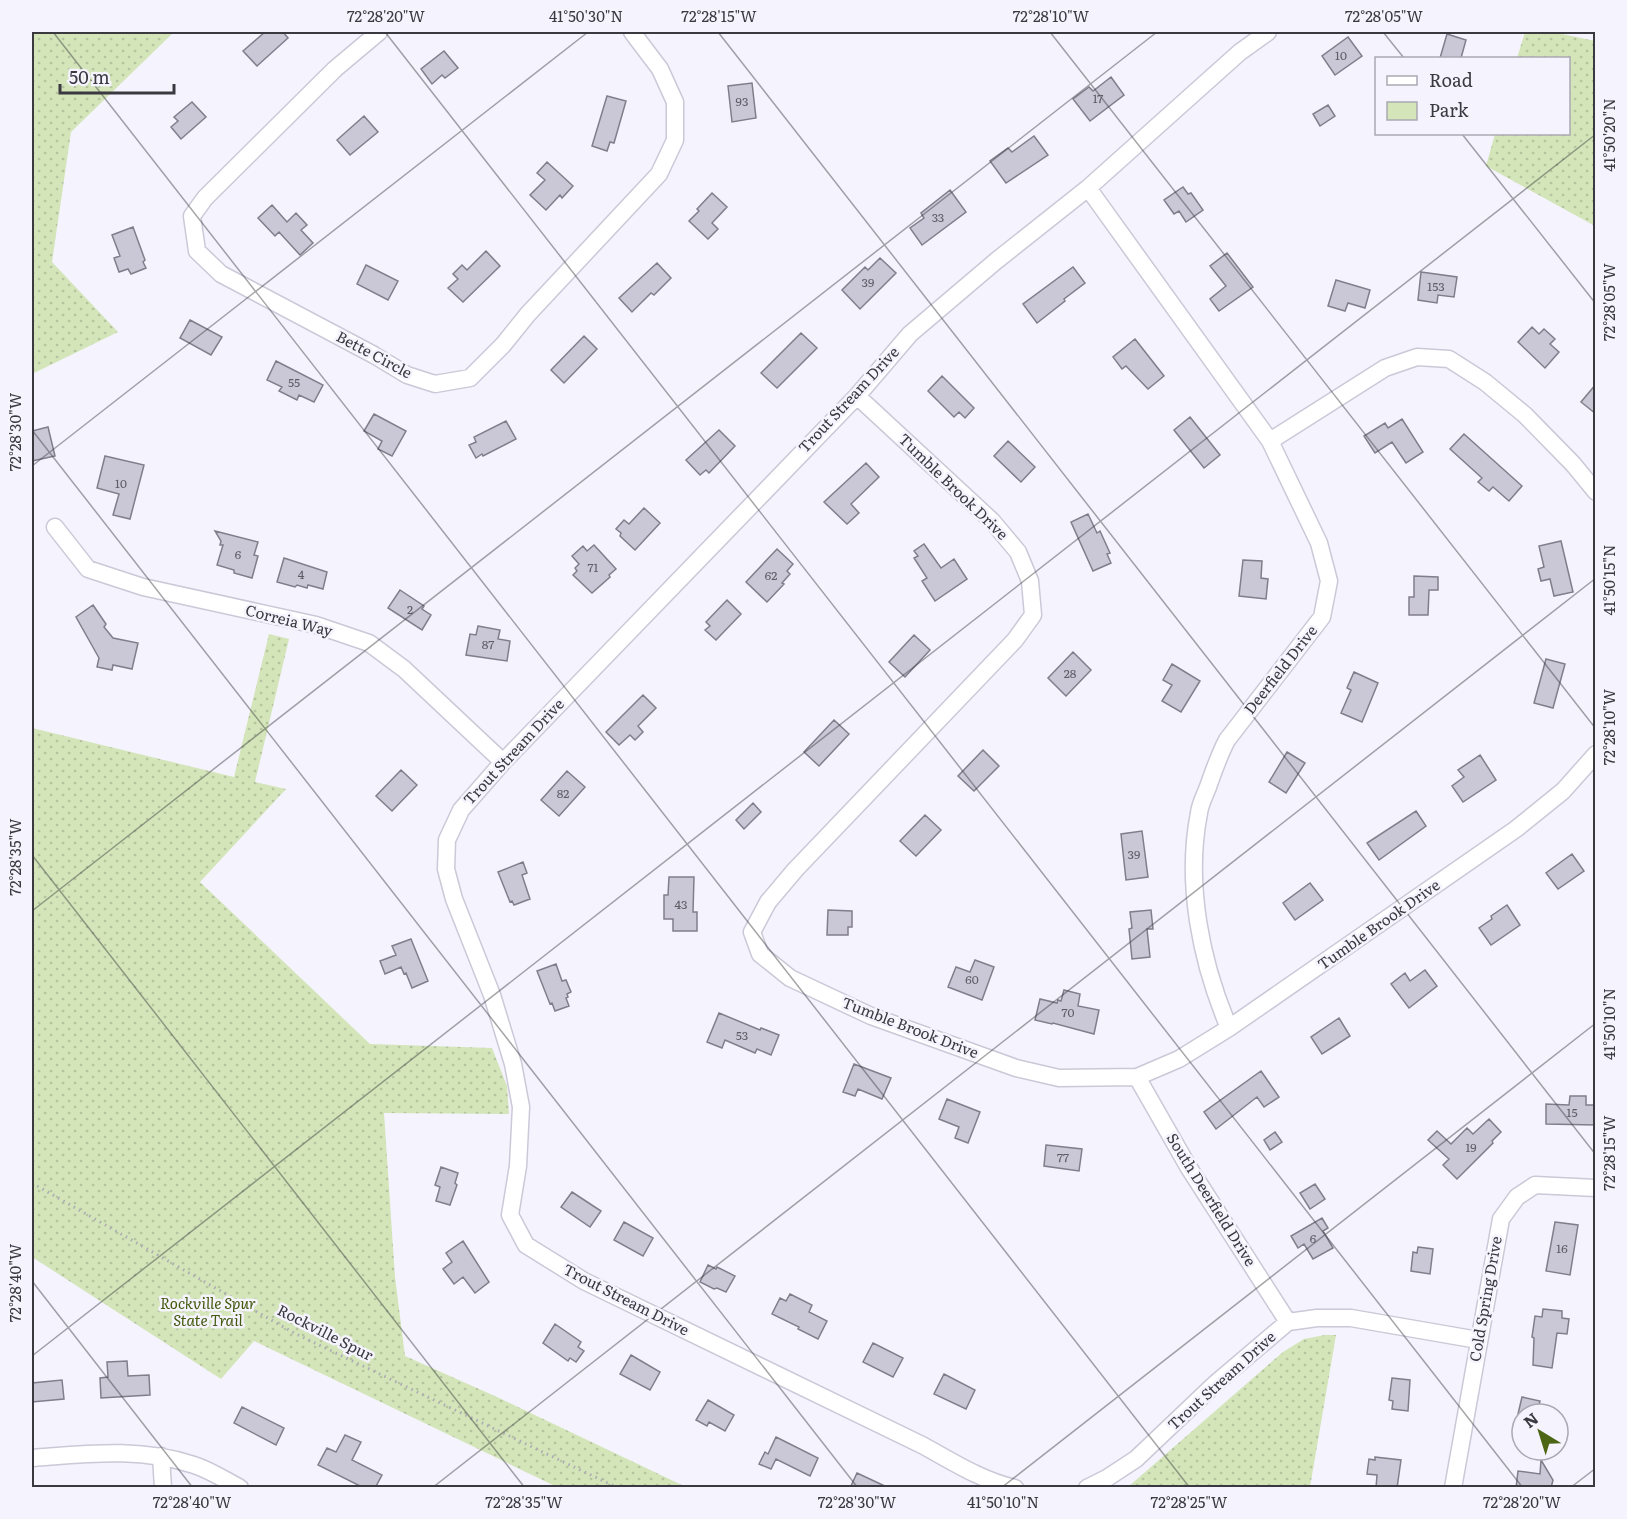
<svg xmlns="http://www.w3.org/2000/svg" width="1627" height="1519" font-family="Literata,serif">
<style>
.green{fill:url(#green-dots)}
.building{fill:#cac7d7;stroke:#817e8c;stroke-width:1.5}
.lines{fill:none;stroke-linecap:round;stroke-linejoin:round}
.minor-casing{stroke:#ccc8d8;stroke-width:19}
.path{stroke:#adabb3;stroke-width:3;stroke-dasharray:1.5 4.5;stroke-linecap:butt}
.minor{stroke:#fff;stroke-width:16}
.ticks{fill:none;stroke:#3a393f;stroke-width:1.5;stroke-opacity:0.45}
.labels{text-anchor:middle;stroke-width:5;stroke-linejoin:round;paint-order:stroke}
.number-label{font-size:12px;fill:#5e5c65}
.street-label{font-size:15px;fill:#3a393f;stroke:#f5f3fd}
.park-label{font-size:15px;font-style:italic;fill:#42590c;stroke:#f5f3fd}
.neatline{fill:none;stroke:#3a393f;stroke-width:2}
.ticks-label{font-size:15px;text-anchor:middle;fill:#3a393f}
</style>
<defs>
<pattern id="green-dots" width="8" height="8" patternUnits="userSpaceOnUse" patternTransform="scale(1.5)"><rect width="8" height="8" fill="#d3e5b9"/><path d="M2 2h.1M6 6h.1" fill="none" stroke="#b6c5a0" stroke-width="1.8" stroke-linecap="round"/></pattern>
</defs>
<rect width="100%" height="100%" fill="#f5f3fd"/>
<!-- green -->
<path class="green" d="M32 32H174L71 132 52 262 118 332 32 374Z
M1525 32H1553L1595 41V226L1486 166 1495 134H1568V58H1517Z
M269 634 289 639 255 782 286 789 200 882 370 1044 492 1048 507 1086 509 1114 384 1113 395 1277 405 1356 497 1397 686 1487H557L254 1341 221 1379 32 1257V728L234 777Z
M1325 1335H1336L1310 1487H1128L1283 1352 1304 1339Z"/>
<!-- building -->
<path class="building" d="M265 32H283L288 38 257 66 243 51Z
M1447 34 1466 40 1461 58H1440Z
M1348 37 1362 56 1335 75 1322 56Z
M444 51 458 68 445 78 442 75 432 84 421 69Z
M1111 77 1124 95 1090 121 1073 99 1089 87 1093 91Z
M752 83 756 118 732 122 728 86Z
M607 96 626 101 614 143 610 142 607 151 592 146Z
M192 102 206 117 181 139 171 127 178 121 174 117Z
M1328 105 1335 116 1320 126 1313 114Z
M364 116 378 132 350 155 337 140Z
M1034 136 1048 155 1006 183 990 161 1008 148 1012 152Z
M547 162 573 186 562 198 560 195 546 210 530 195 545 180 537 173Z
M1183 187 1188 194 1191 193 1203 210 1186 222 1179 211 1174 214 1164 200Z
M950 190 966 212 922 245 910 228 924 218 921 213Z
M712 193 727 207 712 223 718 229 708 239 689 221 699 211 697 209Z
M272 205 287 222 296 213 307 225 301 230 313 243 300 255 279 232 275 236 258 218Z
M133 227 145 260 143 262 146 268 131 274 128 269 119 272 114 258 120 256 112 235Z
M486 251 500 266 463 302 448 288 458 279 453 274 462 265 467 270Z
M1227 253 1253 287 1219 311 1210 299 1226 286 1210 266Z
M880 258 896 273 860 309 842 290 865 267 868 270Z
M657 263 671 278 654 295 651 293 632 312 619 298Z
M366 265 398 281 388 300 357 284Z
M1073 267 1085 283 1064 299 1065 301 1037 323 1023 304Z
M1421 272 1457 277 1454 297 1438 295 1437 303 1418 300Z
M1336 280 1370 290 1365 308 1348 303 1345 311 1328 306Z
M190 320 222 337 211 355 180 338Z
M1532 327 1539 334 1544 329 1555 339 1550 344 1559 352 1545 368 1518 342Z
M801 333 817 348 777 388 761 373Z
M584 336 597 349 564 383 551 370Z
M1135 339 1164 376 1148 389 1126 366 1122 369 1113 357Z
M276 361 323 385 314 402 299 395 297 400 279 391 282 387 267 380Z
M942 376 974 408 965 418 959 412 954 417 928 391Z
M1596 384V414L1581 402Z
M374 414 406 431 392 456 378 449 382 441 364 431Z
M1190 417 1220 455 1204 468 1174 430Z
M1402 419 1423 452 1406 463 1392 442 1375 453 1364 436 1385 423 1388 428Z
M506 421 516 439 483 456 482 454 476 458 469 445 476 442 474 437Z
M48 427 55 456 32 461V431Z
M719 430 735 446 709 473 706 470 700 475 686 460Z
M1464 434 1522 486 1509 501 1493 487 1489 491 1478 482 1482 478 1450 449Z
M1008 441 1035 467 1021 482 994 456Z
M105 456 144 465 130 519 113 515 119 494 97 488Z
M866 463 879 477 851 504 859 513 847 524 824 502Z
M644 508 660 523 635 550 620 536 621 533 616 529 624 520 629 524Z
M1088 514 1097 533 1100 531 1110 553 1107 554 1111 563 1093 571 1071 522Z
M215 531 258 542 254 555 258 556 252 578 234 573V570L217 565 223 545H220L221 541Z
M1561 541 1573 592 1554 596 1550 579 1541 581 1538 569 1544 567 1539 546Z
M924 544 941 568 954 559 967 579 935 601 922 581 927 578 914 558 918 556 914 551Z
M594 545 616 569 609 575 610 577 592 593 573 575 577 571 575 568 579 564 572 556 583 546 587 551Z
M777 549 793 564 787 571 790 574 782 583 784 584 767 602 746 582Z
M284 558 327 572 323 589 308 585 307 588 297 585 295 587 277 582Z
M1243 560 1262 561 1261 578 1268 579 1266 599 1239 596Z
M1414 576 1438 577V590H1429L1428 615H1409V597H1414Z
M400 590 424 606 422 609 431 615 422 630 388 608Z
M727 600 741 614 716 640 705 630 710 626 706 622Z
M93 605 106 624 104 627 113 638 138 643 132 669 113 665 112 670 97 667 99 658 76 617Z
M478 626 500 630 498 639 510 641 507 661 466 655 470 634 476 635Z
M914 635 930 650 905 677 889 662Z
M1073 652 1091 670 1066 696 1048 678Z
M1546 659 1565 664 1553 708 1534 703Z
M1172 664 1200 681 1181 712 1162 701 1172 685 1163 680Z
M1354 672 1378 683 1362 722 1341 713 1351 690 1347 688Z
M643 695 656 708 638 726 643 732 635 740 630 735 619 745 606 732Z
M834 720 849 734 819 766 804 752Z
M983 750 999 766 974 791 958 776Z
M1287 752 1305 763 1286 793 1269 782Z
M1480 755 1496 780 1463 802 1452 786 1464 777 1458 770Z
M401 770 417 785 392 811 376 796Z
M567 771 585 787 559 816 541 800Z
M753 803 761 812 744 829 736 820Z
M1416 811 1426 826 1379 860 1367 843Z
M925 815 941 830 916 856 900 841Z
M1142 831 1148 877 1126 880 1121 834Z
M1572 854 1584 871 1558 889 1546 873Z
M523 862 527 873 522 875 530 899 514 905 512 901 510 902 498 872Z
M669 877H694L693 912H697V931H673V919H664V895H668Z
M1310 883 1323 900 1295 920 1283 903Z
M1507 905 1520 925 1491 945 1479 928 1492 919 1491 916Z
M828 910 852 911V927H848V935H827Z
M1151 910 1153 929H1147L1150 957 1132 959 1129 929 1132 928 1130 912Z
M411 939 428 981 412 988 406 973 404 974 401 967 385 974 380 961 396 955 392 946Z
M975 960 994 967 982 1000 948 987 956 967 970 972Z
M556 964 562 981 566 980 571 992 567 994 568 997 566 998 569 1006 555 1011 552 1003 550 1004 537 971Z
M1425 970 1437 986 1409 1008 1391 984 1405 973 1410 981Z
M1064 990 1080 994 1078 1006 1099 1010 1094 1034 1053 1023 1052 1024 1035 1020 1040 999 1057 1003 1058 1000 1061 1001Z
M719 1013 760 1030 761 1028 779 1035 771 1055 757 1049 755 1053 725 1040 722 1048 707 1042Z
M1339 1018 1350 1036 1322 1054 1311 1037Z
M854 1064 891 1078 882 1099 858 1089 855 1096 843 1092Z
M1261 1071 1279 1097 1264 1107 1257 1097 1216 1129 1204 1112Z
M1570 1096H1586V1105H1596V1125L1546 1124V1104L1569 1105Z
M947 1099 980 1112 968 1143 955 1138 959 1127 939 1119Z
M1489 1119 1501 1132 1492 1141 1493 1143 1457 1179 1443 1165 1449 1159 1428 1140 1437 1131 1451 1144 1467 1128 1473 1134Z
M1275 1132 1282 1142 1270 1150 1264 1140Z
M1046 1145 1082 1149 1079 1171 1044 1166Z
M441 1167 458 1173 455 1183 457 1185 450 1205 436 1201 440 1187 435 1185Z
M1315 1184 1325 1199 1310 1209 1300 1193Z
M572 1192 601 1211 590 1227 561 1207Z
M1322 1218 1328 1228 1323 1231 1333 1248 1313 1259 1304 1244 1298 1248 1291 1236Z
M624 1222 653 1238 643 1256 614 1240Z
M1555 1222 1578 1225 1570 1275 1546 1271Z
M463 1241 489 1282 475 1293 463 1277 454 1284 443 1269 452 1262 446 1253Z
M1418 1247 1433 1249 1430 1274 1411 1271 1413 1252 1417 1253Z
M708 1265 716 1269 717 1267 735 1276 726 1292 717 1288 714 1289 700 1282Z
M790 1294 812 1305 809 1312 827 1321 818 1339 798 1329 799 1327 772 1314 780 1298 786 1301Z
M1543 1309 1562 1311V1318L1569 1319 1567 1334 1557 1333 1552 1368 1533 1365 1534 1338 1532 1337 1535 1316 1542 1317Z
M555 1324 581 1342 578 1347 584 1351 576 1362 570 1358 568 1361 543 1343Z
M873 1343 903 1358 893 1377 863 1362Z
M631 1355 660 1372 650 1390 620 1374Z
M127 1361 128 1376 149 1375 150 1395 101 1398 100 1378 108 1377 107 1362Z
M944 1374 975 1390 966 1409 934 1394Z
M1392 1378 1410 1380 1408 1411 1392 1409 1393 1401 1389 1400Z
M62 1380 64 1399 32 1402V1383Z
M1522 1397 1540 1401 1537 1414H1518Z
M708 1400 734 1415 725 1431 709 1422 707 1426 696 1420Z
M242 1407 284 1428 276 1445 234 1423Z
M345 1435 361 1442 352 1460 382 1475 375 1488H364L318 1465 327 1448 336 1452Z
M776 1437 818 1458 810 1476 776 1459 771 1469 759 1464 765 1452 768 1454Z
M1375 1457 1401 1460 1397 1488H1376L1377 1475 1367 1474 1369 1459 1375 1460Z
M1541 1460 1553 1480 1551 1488H1516L1518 1471 1540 1474Z
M857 1473 889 1488H850Z"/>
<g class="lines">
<!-- minor casing -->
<g class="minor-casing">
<path id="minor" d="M379 32 335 69 205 198 192 216 197 251 221 274 374 355 407 375 435 384 470 378 503 345 528 314 659 174 675 140V102L660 69 632 32
M1088 188 1270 441 1319 543 1329 581 1322 617 1227 740C1219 755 1214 770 1208 787 1205 795 1200 804 1199 813 1185 884 1201 962 1229 1028
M857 396 992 521 1018 552 1030 581 1033 615 1015 640 795 870 768 902 752 932 760 954 790 978 871 1016 1016 1068 1059 1078 1137 1077 1179 1059 1229 1028 1516 829 1563 791 1596 754
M1270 441 1385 368 1417 357 1449 359 1485 382 1525 415 1573 464 1596 492
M55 527 88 569 143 587 316 625 369 643 404 669 503 762
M1137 1077 1189 1168 1288 1322
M161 1456 163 1488
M32 1458C87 1454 139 1447 194 1465 210 1470 225 1480 240 1488
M1015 1488C983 1481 953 1462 924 1446L584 1281 526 1245 510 1215 518 1166 521 1107 513 1064 492 995 454 899 446 869 447 840 461 810 503 762 857 396 910 334 996 261 1088 188 1240 52 1268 32
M1087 1488 1107 1478 1136 1459 1216 1383 1288 1322 1317 1318H1351L1478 1340
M1453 1488 1501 1219 1517 1197 1535 1185 1596 1188"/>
</g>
<!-- path -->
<path class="path" d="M32 1183 294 1333 618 1488"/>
<!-- minor -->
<use href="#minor" class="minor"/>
</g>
<!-- ticks -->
<path class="ticks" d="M53 32 1190 1488M385 32 1523 1488M718 32 1596 1155M1050 32 1596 729M1383 32 1404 58M1462 134 1596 304M32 430 858 1488M32 466 588 32M32 855 525 1488M32 911 1157 32M32 1281 193 1488M32 1356 1596 134M432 1488 1596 578M1001 1488 1596 1023M1570 1488 1596 1468"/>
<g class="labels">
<!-- number labels -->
<g class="number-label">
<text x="1341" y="60">10</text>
<text x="1098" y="103">17</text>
<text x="742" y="106">93</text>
<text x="938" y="222">33</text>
<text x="868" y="287">39</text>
<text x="1436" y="291">153</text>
<text x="294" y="387">55</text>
<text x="121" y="488">10</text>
<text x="238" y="559">6</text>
<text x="593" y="572">71</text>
<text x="301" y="579">4</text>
<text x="771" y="580">62</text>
<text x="410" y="614">2</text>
<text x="488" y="649">87</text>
<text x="1070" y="678">28</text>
<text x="563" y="798">82</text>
<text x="1134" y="859">39</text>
<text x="681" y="909">43</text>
<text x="972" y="984">60</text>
<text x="1068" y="1017">70</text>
<text x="742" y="1040">53</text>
<text x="1572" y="1117">15</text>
<text x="1471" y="1152">19</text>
<text x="1063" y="1162">77</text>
<text x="1313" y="1243">6</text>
<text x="1562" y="1253">16</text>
</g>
<!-- street labels -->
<g class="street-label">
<text transform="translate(374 355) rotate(28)" y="5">Bette Circle</text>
<text transform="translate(849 400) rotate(-47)" y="5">Trout Stream Drive</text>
<text transform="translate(953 487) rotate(44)" y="5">Tumble Brook Drive</text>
<text transform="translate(289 621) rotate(14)" y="5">Correia Way</text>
<text transform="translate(1281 670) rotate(-52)" y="5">Deerfield Drive</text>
<text transform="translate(514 752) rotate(-47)" y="5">Trout Stream Drive</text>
<text transform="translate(1379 925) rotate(-35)" y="5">Tumble Brook Drive</text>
<text transform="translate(910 1028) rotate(21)" y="5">Tumble Brook Drive</text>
<text transform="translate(1211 1200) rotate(58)" y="5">South Deerfield Drive</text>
<text transform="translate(1486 1299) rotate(-80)" y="5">Cold Spring Drive</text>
<text transform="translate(626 1300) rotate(27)" y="5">Trout Stream Drive</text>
<text transform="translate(325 1333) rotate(27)" y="5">Rockville Spur</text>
<text transform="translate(1222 1381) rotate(-42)" y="5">Trout Stream Drive</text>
</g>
<!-- park labels -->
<g class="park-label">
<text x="208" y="1309">Rockville Spur<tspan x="208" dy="17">State Trail</tspan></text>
</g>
</g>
<!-- border -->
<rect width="1627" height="1519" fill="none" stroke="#f5f3fd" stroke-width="66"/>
<!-- legend -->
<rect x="1375" y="57" width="195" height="78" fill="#f5f3fd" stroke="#aaa9b1" stroke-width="1.5"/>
<rect x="1387" y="76" width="30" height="9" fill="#ffffff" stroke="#aaa9b1" stroke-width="1.5"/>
<text x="1429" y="87" font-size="18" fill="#3a393f">Road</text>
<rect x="1387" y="102" width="30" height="18" fill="#d3e5b9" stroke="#aaa9b1" stroke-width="1.5"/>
<text x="1429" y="117" font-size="18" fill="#3a393f">Park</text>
<!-- north arrow -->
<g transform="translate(1540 1432) rotate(322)"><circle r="28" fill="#f5f3fd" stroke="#aaa9b1" stroke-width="1.5"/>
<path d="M0-4.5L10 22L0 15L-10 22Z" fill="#4d6616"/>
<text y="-9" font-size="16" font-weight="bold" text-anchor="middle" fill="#3a393f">N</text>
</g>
<!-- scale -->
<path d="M60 84v9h114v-9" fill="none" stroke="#3a393f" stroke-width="3"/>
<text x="69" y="84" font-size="18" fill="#3a393f" stroke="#f5f3fd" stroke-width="4.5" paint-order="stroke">50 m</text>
<rect x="33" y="33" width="1561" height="1453" class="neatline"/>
<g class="ticks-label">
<text x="386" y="22">72°28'20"W</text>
<text x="586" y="22">41°50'30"N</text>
<text x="719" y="22">72°28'15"W</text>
<text x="1051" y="22">72°28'10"W</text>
<text x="1384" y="22">72°28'05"W</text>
<text transform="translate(1610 135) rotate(-90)" y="5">41°50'20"N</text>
<text transform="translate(1610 302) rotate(-90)" y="5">72°28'05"W</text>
<text transform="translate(16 432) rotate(-90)" y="5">72°28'30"W</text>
<text transform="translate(1610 580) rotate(-90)" y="5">41°50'15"N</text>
<text transform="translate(1610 727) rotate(-90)" y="5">72°28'10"W</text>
<text transform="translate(16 857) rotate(-90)" y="5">72°28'35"W</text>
<text transform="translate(1610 1024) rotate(-90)" y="5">41°50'10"N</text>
<text transform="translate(1610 1153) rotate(-90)" y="5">72°28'15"W</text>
<text transform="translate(16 1283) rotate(-90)" y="5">72°28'40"W</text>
<text x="192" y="1508">72°28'40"W</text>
<text x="524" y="1508">72°28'35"W</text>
<text x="857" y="1508">72°28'30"W</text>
<text x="1003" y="1508">41°50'10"N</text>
<text x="1189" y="1508">72°28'25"W</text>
<text x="1522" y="1508">72°28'20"W</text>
</g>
</svg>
